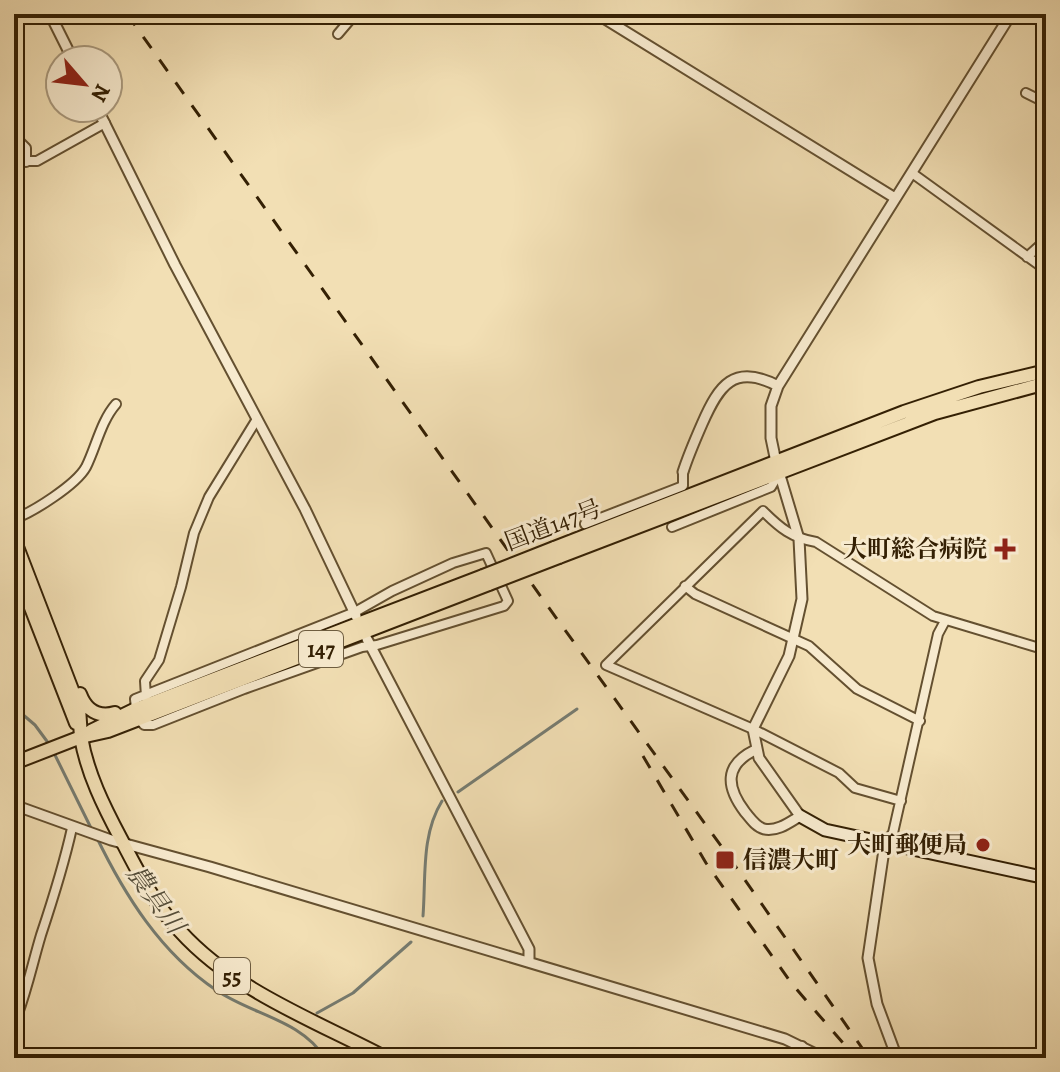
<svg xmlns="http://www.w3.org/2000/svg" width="1060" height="1072" font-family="Alegreya,'Noto Serif JP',serif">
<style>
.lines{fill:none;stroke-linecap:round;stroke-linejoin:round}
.stream{stroke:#767c71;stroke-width:3}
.minor-casing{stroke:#645030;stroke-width:12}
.tertiary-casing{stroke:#645030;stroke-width:13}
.secondary-casing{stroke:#342004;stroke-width:15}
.primary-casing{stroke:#342004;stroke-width:16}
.trunk-casing{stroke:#342004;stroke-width:16}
.minor{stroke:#f7eace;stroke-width:8}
.tertiary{stroke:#f7eace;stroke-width:9}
.secondary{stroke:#f7eace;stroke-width:11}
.primary{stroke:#f2dfb4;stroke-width:12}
.trunk{stroke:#f2dfb4;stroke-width:12}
.rail{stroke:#342004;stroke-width:3;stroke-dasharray:14 14;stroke-linecap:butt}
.trunk-bridge-casing{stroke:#342004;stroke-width:16;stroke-linecap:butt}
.trunk-bridge{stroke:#f2dfb4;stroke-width:12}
.poi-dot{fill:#8f2418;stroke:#f7eace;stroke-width:3}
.labels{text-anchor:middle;stroke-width:6;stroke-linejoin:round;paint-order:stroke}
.shield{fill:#f7eace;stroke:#6e5d41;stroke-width:2}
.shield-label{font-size:22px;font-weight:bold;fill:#342004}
.street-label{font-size:24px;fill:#342004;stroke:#f7eace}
.poi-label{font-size:24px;font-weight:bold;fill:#342004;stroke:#f7eace;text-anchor:end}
.water-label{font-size:26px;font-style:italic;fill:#554e3a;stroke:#f7eace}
</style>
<rect width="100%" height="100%" fill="#f2dfb4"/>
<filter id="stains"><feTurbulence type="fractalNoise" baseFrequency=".0025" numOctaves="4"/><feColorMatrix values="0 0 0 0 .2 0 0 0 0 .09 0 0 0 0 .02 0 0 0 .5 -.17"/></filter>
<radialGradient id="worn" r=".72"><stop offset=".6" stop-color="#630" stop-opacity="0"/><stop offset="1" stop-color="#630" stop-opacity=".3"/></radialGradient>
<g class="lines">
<!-- stream -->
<path class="stream" d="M14 707 35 725 49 744
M53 751 92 830
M458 792 577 709
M96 836C125 896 161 953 216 990 252 1015 300 1019 325 1058
M423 916C426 877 421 835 442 801
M317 1013 353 993 411 942"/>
<!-- minor casing -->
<g class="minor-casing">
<path id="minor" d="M1035 14 1046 22
M338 34 355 14
M1026 93 1046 103
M14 136 26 148V162
M14 161H37L105 123
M912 173 1046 270
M1027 257 1046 240
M14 519C33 512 76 485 86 467 96 447 101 421 116 404
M585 524 683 486V472
M672 527 771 487 779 474
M685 586 695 594 809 646 857 689 920 721
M146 697 145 681 159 660 181 587 194 533 209 497 257 419
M136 709 135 699 355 612 392 591 453 563 486 553 508 601 504 606 377 645 362 647 244 689 153 725H144L139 719
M901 801 855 788 839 773 753 729 606 665 763 511C780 528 792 538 816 542L933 616 1046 650
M885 843 893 833 938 634 945 621
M14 1024C26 995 32 965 41 935 53 899 64 864 72 828
M795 1058 802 1046"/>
</g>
<!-- tertiary casing -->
<g class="tertiary-casing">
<path id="tertiary" d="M50 14 73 60
M597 14 895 198
M97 108 175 265 305 509 356 616
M683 472C688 456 695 440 702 424 719 385 734 363 778 386
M367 639 529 949V962
M755 750C724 765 726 787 745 812 751 819 756 827 764 829 777 832 790 822 800 816L759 758 753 729 789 656 802 599 799 539 776 462 771 438V406L778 386 1011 14
M14 805 111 840 210 867 785 1039 824 1058
M885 843 868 958 877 1004 897 1058"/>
</g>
<!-- secondary casing -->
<g class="secondary-casing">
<path id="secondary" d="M800 816 825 830 1046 878"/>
</g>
<!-- primary casing -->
<g class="primary-casing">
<path id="primary" d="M14 763 81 737C87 773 104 807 121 839 138 872 154 904 180 931 234 991 316 1021 386 1058"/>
</g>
<!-- trunk casing -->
<g class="trunk-casing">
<path id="trunk" d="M14 539 79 708 81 737
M554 548 904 412 979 387 1046 371
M559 557 935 413 1046 383
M14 564 76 723
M80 694C86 710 98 718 115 713
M91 731 136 709 483 576
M81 737 108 731 489 584"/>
</g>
<!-- minor -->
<use href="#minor" class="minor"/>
<!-- tertiary -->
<use href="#tertiary" class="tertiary"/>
<!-- secondary -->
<use href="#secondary" class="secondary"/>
<!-- primary -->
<use href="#primary" class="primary"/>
<!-- trunk -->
<use href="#trunk" class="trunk"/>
<!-- rail -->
<path class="rail" d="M127 14 544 601 729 857 869 1058
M643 756 706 863 792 984 856 1058"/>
<!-- trunk-bridge casing -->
<g class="trunk-bridge-casing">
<path id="trunk-bridge" d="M483 576 554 548
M489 584 559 557"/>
</g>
<!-- trunk-bridge -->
<use href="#trunk-bridge" class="trunk-bridge"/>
</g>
<!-- markers -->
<g class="poi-dot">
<path d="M1001 537h8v8h8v8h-8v8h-8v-8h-8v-8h8z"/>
<circle cx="983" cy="845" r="8"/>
<rect x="715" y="850" width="20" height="20" rx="4"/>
</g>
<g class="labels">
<!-- shield labels -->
<g class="shield">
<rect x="299" y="631" width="44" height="36" rx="6"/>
<rect x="214" y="958" width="36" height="36" rx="6"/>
</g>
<g class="shield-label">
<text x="321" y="657">147</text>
<text x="232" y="984">55</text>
</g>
<!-- street labels -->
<g class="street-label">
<text transform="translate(553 525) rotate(-21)" y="8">国道147号</text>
</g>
<!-- poi labels -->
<g class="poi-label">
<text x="987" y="557">大町総合病院</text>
<text x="967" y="853">大町郵便局</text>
<text x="743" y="868" text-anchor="start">信濃大町</text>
</g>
<!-- water labels -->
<g class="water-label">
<text transform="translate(156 899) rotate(54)" y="9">農具川</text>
</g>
</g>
<!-- margin -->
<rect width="1060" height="1072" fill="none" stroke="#f2dfb4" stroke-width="48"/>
<rect x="16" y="16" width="1028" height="1040" fill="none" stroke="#342004" stroke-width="4"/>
<rect x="24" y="24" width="1012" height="1024" fill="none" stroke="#342004" stroke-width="2"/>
<!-- north arrow -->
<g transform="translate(84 84) rotate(118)"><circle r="38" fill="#f7eace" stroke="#a9997d" stroke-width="2"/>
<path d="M0-6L14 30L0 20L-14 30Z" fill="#8f2418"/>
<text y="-12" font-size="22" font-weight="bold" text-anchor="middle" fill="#342004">N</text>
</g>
<rect width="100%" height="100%" filter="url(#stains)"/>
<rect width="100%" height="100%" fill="url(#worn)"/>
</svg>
